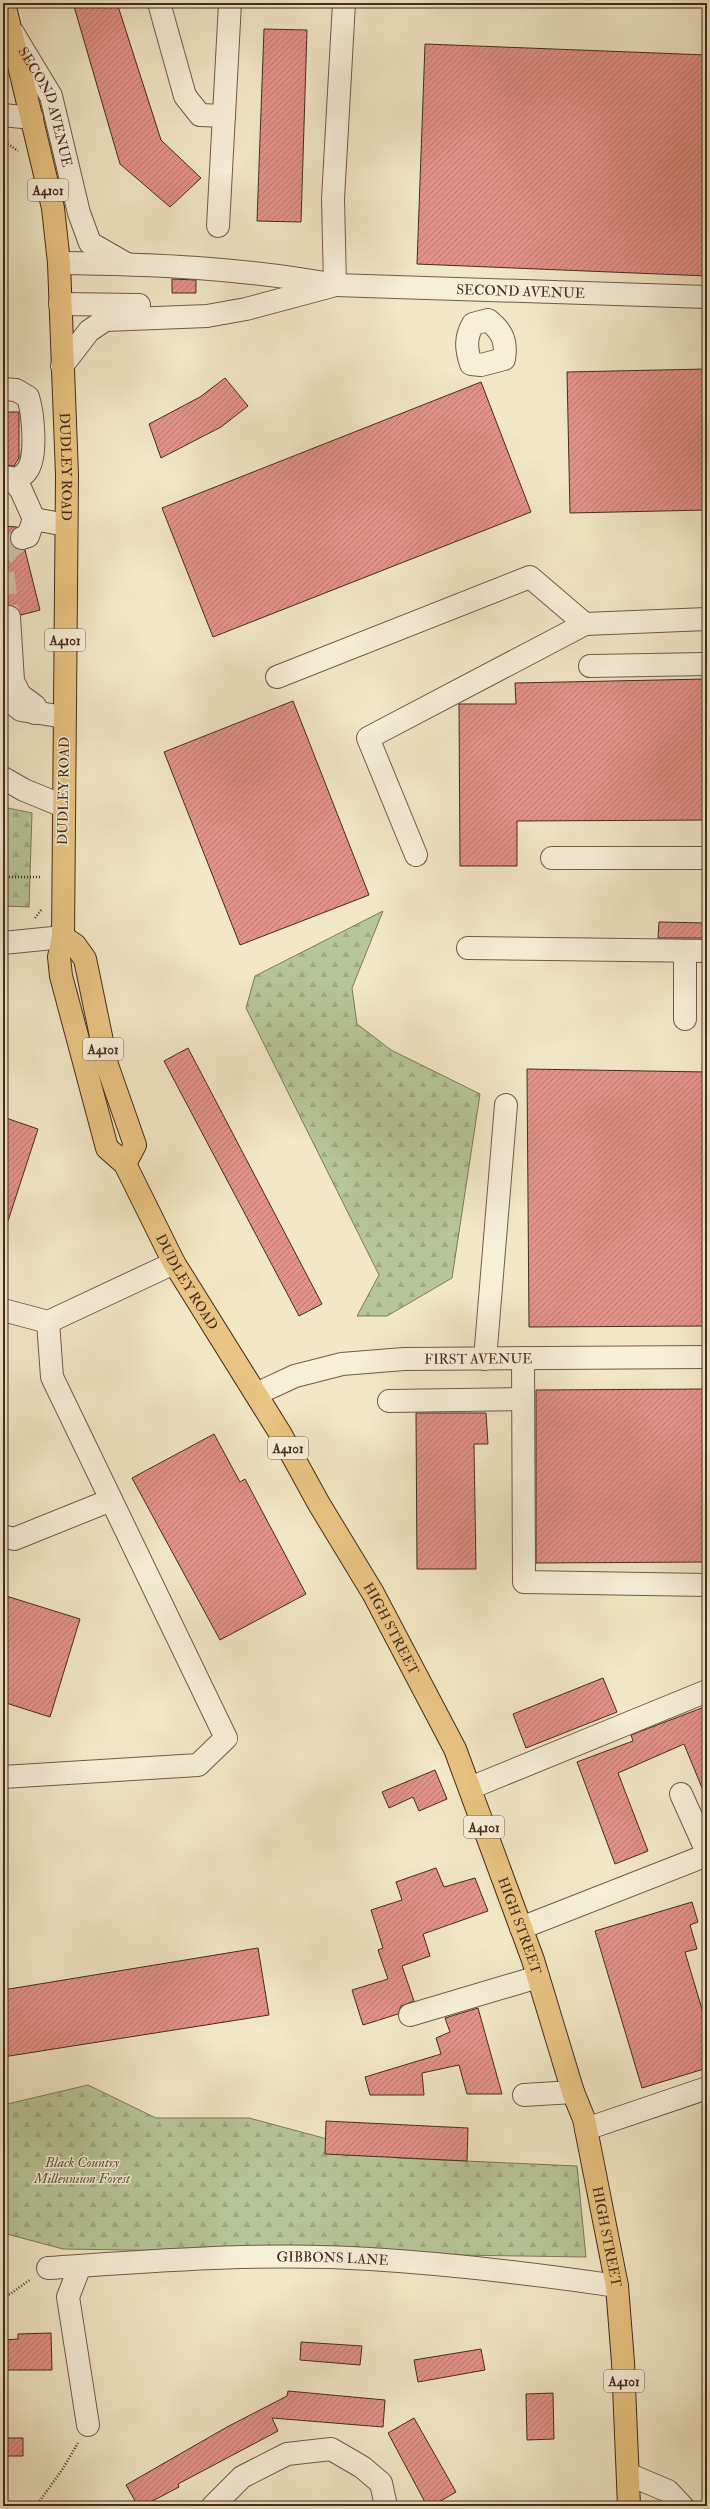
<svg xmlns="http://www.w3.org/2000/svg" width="710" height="2509" font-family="'IM FELL Double Pica',serif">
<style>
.forest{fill:url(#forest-firs);stroke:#7e785a}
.building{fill:url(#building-hatch);stroke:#452a1e}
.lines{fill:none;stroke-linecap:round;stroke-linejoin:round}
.minor-tunnel{stroke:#cfc2a4;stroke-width:22;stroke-dasharray:22 11;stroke-linecap:butt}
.minor-casing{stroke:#705a48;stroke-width:24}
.major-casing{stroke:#452a1e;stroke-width:24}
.path{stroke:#452a1e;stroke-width:2.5;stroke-dasharray:1 2;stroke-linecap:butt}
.minor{stroke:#f7f0d9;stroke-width:22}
.major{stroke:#e9c482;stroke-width:22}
.labels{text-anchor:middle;stroke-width:3;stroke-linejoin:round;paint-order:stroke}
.shield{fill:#f7f0d9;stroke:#7a6556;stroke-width:1}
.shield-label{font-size:13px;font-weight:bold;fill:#452a1e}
.street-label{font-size:14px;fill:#452a1e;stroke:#f7f0d9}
.park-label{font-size:14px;font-style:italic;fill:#62513c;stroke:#f7f0d9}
</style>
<defs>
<pattern id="forest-firs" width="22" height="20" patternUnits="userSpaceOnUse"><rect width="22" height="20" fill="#b7c697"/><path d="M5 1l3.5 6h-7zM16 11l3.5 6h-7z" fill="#9faa82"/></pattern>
<pattern id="building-hatch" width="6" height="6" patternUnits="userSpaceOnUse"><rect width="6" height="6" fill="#e29389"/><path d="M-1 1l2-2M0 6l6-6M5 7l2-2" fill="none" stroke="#b9786f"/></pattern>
</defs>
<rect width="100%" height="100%" fill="#f2e8c5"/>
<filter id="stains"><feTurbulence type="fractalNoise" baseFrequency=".005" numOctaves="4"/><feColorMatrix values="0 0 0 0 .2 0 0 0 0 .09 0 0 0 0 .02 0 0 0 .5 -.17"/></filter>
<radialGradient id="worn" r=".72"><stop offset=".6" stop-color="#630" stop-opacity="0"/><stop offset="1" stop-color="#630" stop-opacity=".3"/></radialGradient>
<!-- forest -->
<path class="forest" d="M3 807 32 813 29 907 3 906Z
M383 911 352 988 357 1024 391 1050 480 1094 452 1278 387 1316H357L379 1275 246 1008 255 976Z
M88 2085 156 2118H249L398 2158 577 2166 586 2257 63 2249 3 2233V2105Z"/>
<!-- building -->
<path class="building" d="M73 3H117L161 140 201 178 170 207 120 164Z
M264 29 307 30 301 222 257 221Z
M425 44 707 55V276L417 264Z
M172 279 196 280V293H172Z
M707 369V510L570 513 567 372Z
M225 378 248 406 221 427 161 458 149 424 200 397Z
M481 382 531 512 213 637 162 508Z
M3 412H19V458L14 466 3 465Z
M3 526 17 527 10 535V542L14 548 25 550 40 610 21 615 14 606H3Z
M707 679V820L517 821V866H460L459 704H516L515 683Z
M293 701 369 895 240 945 164 752Z
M659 922 707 923V938H658Z
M188 1048 322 1304 299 1316 164 1061Z
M527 1069 707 1072V1326L529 1327Z
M3 1117 38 1129 6 1227 3 1226Z
M707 1389V1562L536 1563V1390Z
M416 1413H486L488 1444H474L476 1569H417Z
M214 1434 240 1482 245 1479 306 1594 220 1640 132 1478Z
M3 1595 80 1619 50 1717 3 1702Z
M603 1678 617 1712 526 1748 513 1714Z
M707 1706V1800L684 1744 618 1773 648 1851 615 1864 577 1762 633 1741 631 1735Z
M435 1770 447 1799 419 1811 413 1797 389 1808 382 1792Z
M436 1868 444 1887 475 1878 488 1911 423 1934 430 1956 402 1966 414 2001 401 2006 398 2014 363 2025 352 1990 388 1979 378 1950 383 1948 371 1910 402 1900 396 1882Z
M692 1902 698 1922 690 1925 697 1949 685 1952 707 2026V2068L642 2088 595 1931Z
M258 1948 269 2015 3 2057V1990Z
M478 2008 502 2094H467L459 2065 422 2073 424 2095H370L365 2077 441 2054 436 2038 450 2032 445 2018Z
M326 2121 468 2128 467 2161 325 2154Z
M51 2333 52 2370H3V2340L18 2339V2334Z
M301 2342 362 2346 360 2365 300 2360Z
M481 2349 485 2370 418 2382 414 2360Z
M288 2391 385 2400 383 2427 272 2418 278 2431 178 2484 179 2487 143 2506H138L126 2485 227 2427 287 2396Z
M553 2393 554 2439 527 2440 526 2394Z
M414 2418 456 2492 432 2506H427L388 2433Z
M3 2438H23V2456H3Z"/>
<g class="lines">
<!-- minor-tunnel -->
<path class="minor-tunnel" d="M3 557 9 548 22 538
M3 573 9 617"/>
<!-- minor casing -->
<g class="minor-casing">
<g id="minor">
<path d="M159 3 185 96 200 115 224 116"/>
<path id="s1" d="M13 33 51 96 79 213 90 243 125 263"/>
<path d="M3 115 32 118"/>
<path d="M218 226 230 3"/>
<path id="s2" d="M59 263C151 264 244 268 335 285L707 297"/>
<path d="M335 285 333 199 344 3"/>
<path d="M60 304 139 305"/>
<path d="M488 320C502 331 507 341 504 359L481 365 471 364C466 349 465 338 473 324Z"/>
<path d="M62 366 89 331 105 320 207 316 246 309 332 286"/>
<path d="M3 389 16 390 28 397C33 413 38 459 26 472 23 476 17 478 13 481"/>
<path d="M3 477 11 478 21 490 34 519 66 525"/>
<path d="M22 538 28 536 34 519"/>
<path d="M9 617 13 681 20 695 35 706V713"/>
<path d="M590 666 707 664"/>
<path d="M277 677 530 577 585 624"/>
<path d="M3 696 21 710 64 717"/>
<path d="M3 778 24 790 63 806"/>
<path d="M416 855 368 738 585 624 707 619"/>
<path d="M552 858H707"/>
<path d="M3 943 63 937"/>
<path d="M468 948 707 951"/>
<path d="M685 951V1019"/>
<path d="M3 1310 48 1322 174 1263"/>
<path d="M523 1358 524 1582 707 1585"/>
<path d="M485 1359 506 1105"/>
<path id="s3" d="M256 1394 295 1376 342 1364 404 1359 707 1357"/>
<path d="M389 1401 523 1399"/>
<path d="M3 1536 14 1539 111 1500"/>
<path d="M3 1777 198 1765 226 1738 52 1377 48 1322"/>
<path d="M470 1788 707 1691"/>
<path d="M681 1794 707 1852"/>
<path d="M521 1928 707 1855"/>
<path d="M410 2015 538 1977"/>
<path d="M524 2095 573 2092"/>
<path d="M586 2129 707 2088"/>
<path d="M80 2266 68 2297 88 2425"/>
<path id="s4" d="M48 2268C155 2261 263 2252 370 2259 452 2264 535 2274 617 2286"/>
<path d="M630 2475 668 2491 682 2506"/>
<path d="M213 2506 242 2477 287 2454 331 2449 362 2467 381 2483 386 2506"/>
</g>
</g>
<!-- major casing -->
<g class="major-casing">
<g id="major">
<path id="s5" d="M4 3 53 208 59 263 67 475 63 937 59 957 61 976 107 1148 125 1164 174 1263 280 1433 319 1504 373 1593 455 1749 533 1960 573 2092 584 2119 617 2286 623 2362 629 2506"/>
<path d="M63 937 75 945 85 959 107 1065 135 1145 125 1164"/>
</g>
</g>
<!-- path -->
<path class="path" d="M6 135 8 144 18 151
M3 877H42
M35 918 42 909
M3 2296 10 2294 31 2279
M36 2506 62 2470 78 2443"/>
<!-- minor -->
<use href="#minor" class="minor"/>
<!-- major -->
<use href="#major" class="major"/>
</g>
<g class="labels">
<!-- shield labels -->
<g class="shield">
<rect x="28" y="179" width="40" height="22" rx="3"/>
<rect x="45" y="629" width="40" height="22" rx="3"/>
<rect x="83" y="1038" width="40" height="22" rx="3"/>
<rect x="268" y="1437" width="40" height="22" rx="3"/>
<rect x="464" y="1816" width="40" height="22" rx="3"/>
<rect x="604" y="2370" width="40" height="22" rx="3"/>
</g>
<g class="shield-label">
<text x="48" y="195">A4101</text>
<text x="65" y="645">A4101</text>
<text x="103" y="1054">A4101</text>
<text x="288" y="1453">A4101</text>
<text x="484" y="1832">A4101</text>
<text x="624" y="2386">A4101</text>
</g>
<!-- street labels -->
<g class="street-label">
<text dy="5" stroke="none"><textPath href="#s1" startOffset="82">SECOND AVENUE</textPath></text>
<text dy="5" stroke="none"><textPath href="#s2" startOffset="463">SECOND AVENUE</textPath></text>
<text dy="5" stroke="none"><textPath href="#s5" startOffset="470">DUDLEY ROAD</textPath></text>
<text transform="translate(63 791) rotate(-89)" y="5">DUDLEY ROAD</text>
<text dy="5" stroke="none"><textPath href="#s5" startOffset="1315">DUDLEY ROAD</textPath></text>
<text dy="5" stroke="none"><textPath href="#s3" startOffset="228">FIRST AVENUE</textPath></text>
<text dy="5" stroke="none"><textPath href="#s5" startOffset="1718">HIGH STREET</textPath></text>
<text dy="5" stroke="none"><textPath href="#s5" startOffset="2042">HIGH STREET</textPath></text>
<text dy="5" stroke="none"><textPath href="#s5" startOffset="2366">HIGH STREET</textPath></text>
<text dy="5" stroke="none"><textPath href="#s4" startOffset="285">GIBBONS LANE</textPath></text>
</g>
<!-- park labels -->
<g class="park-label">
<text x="82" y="2167">Black Country<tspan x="82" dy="16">Millennium Forest</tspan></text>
</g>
</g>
<!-- margin -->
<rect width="710" height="2509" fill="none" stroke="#f2e8c5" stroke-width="16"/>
<rect x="4" y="4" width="702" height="2501" fill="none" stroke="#452a1e" stroke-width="2"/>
<rect x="8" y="8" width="694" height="2493" fill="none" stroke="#452a1e"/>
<rect width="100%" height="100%" filter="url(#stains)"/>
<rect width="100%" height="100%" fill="url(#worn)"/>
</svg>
